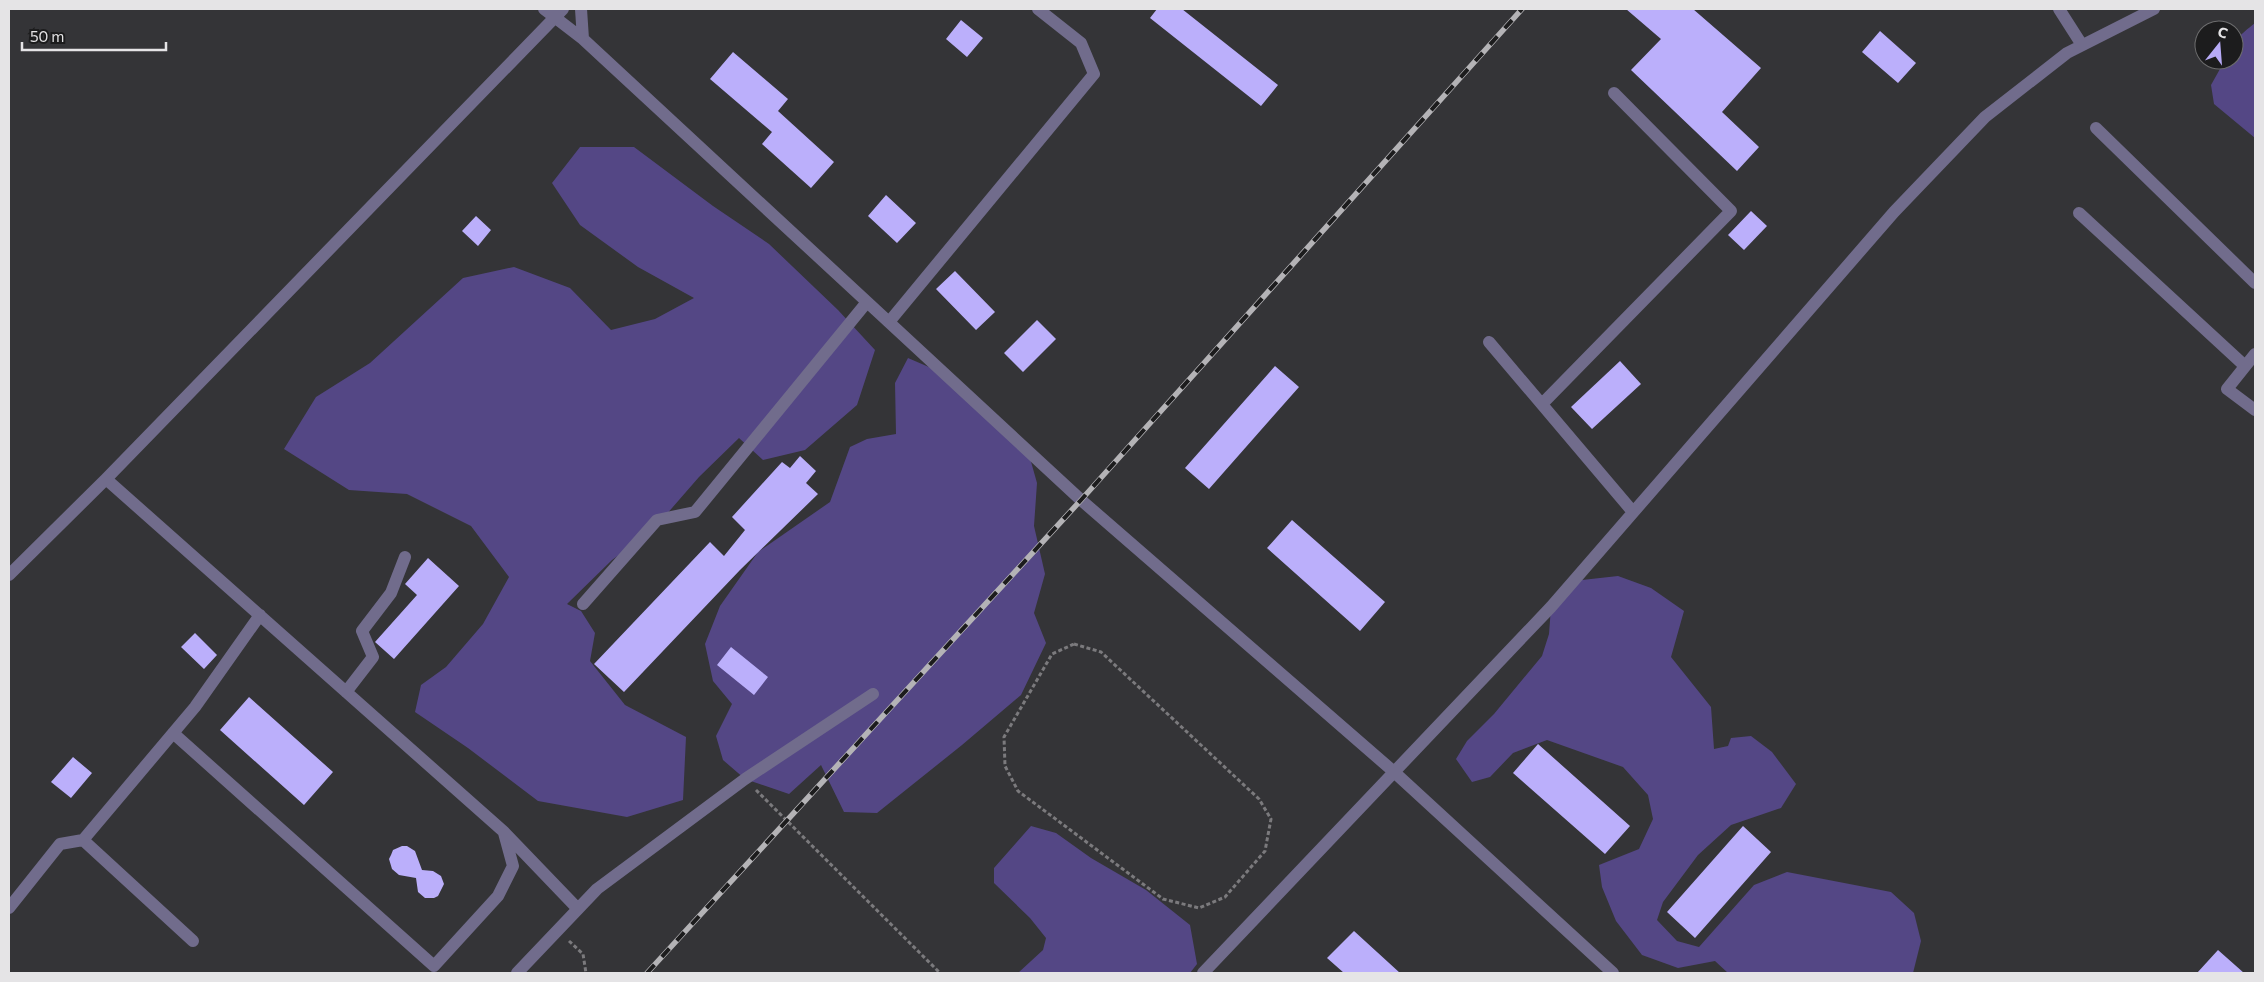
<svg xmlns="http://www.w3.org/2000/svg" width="2264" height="982" font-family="Commissioner,sans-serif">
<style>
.green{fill:#544785}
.building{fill:#bbaffb}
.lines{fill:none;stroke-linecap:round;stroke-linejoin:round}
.path{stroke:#7b7a7d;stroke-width:3;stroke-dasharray:4 2.5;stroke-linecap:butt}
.minor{stroke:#716c8c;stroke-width:12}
.rail-casing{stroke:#b4b3b6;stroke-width:5.5}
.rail{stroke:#1c1c1d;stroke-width:4;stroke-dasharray:11;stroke-linecap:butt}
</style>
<rect width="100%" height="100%" fill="#343437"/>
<!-- green -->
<path class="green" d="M2255 23V138L2214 104 2211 85 2225 60H2234C2234 38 2239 36 2255 23Z
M580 147H634L713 206 769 244 838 310 875 350 857 405 805 450 763 460 739 438 699 477 652 531 612 560 567 604 581 611 595 633 590 661 625 705 686 737 683 800 627 817 538 801 468 748 415 712 421 685 446 667 483 624 509 577 471 526 407 494 349 490 284 449 316 397 370 363 463 278 514 267 570 288 611 330 655 319 694 298 638 267 580 225 552 183Z
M908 358 945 374 1028 451 1037 483 1034 526 1045 574 1034 613 1046 643 1021 695 962 745 877 813 844 812 821 765 789 794 745 779 723 760 716 736 732 704 713 681 705 644 720 606 758 552 830 502 850 447 867 439 896 434 895 383Z
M1618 576 1651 588 1684 611 1671 657 1711 707 1714 749 1728 746 1731 738 1751 736 1772 752 1796 784 1781 808 1731 825 1698 855 1663 902 1657 920 1677 941 1699 947 1754 885 1787 872 1891 892 1914 913 1921 941 1913 973H1728L1715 961 1678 968 1642 955 1616 921 1602 887 1599 865 1639 849 1653 819 1648 795 1623 767 1547 740 1513 753 1490 777 1472 782 1456 759 1467 741 1494 714 1542 656 1549 634 1551 607 1573 581Z
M1031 826 1056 833 1091 858 1146 890 1190 925 1197 964 1190 973H1018L1043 950 1046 938 1030 918 994 883V868Z"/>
<!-- building -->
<path class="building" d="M1157 9H1182L1278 85 1261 106 1150 18Z
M1626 9H1693L1761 68 1722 112 1759 147 1737 171 1631 70 1661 39Z
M961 20 983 38 967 57 946 39Z
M1880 31 1916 63 1898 83 1862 52Z
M733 52 788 99 778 111 834 162 811 188 762 144 772 132 710 79Z
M886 195 916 223 897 243 868 216Z
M1751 211 1767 226 1744 250 1728 235Z
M476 216 491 230 478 246 462 231Z
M955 271 995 312 976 330 936 289Z
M1037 320 1056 339 1023 372 1004 353Z
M1620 361 1641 384 1592 429 1571 407Z
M1275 366 1299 387 1209 489 1185 468Z
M800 456 816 471 806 483 818 494 740 570 624 692 594 664 710 542 724 556 745 530 732 517 782 462 790 468Z
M1292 520 1385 602 1360 631 1267 548Z
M428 558 459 586 394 659 375 642 417 595 405 584Z
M195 633 217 655 204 669 181 647Z
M731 647 768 677 754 695 717 665Z
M249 697 333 772 304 805 220 730Z
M1538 744 1630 826 1605 854 1513 773Z
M73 757 92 773 71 798 51 782Z
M1743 826 1771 852 1695 938 1667 912Z
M402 846H407L415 851 422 870 433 871 441 876 444 884 438 896 434 898H425L418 892 416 878 399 875 392 869 389 859 391 855 393 850Z
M1354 931 1400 973H1344L1327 958Z
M2218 950 2244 973H2197Z"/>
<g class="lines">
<!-- path -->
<path class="path" d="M1074 644 1101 652 1259 799 1271 819 1265 851 1225 897 1199 908 1163 899 1018 791 1005 766 1004 737 1052 654Z
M756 790 940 973
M569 941 583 954 586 973"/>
<!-- minor -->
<path class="minor" d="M544 9 583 39
M581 9 583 39 1081 500 1393 771 1613 973
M2059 9 2082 45
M2096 128 2255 283
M2079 213 2245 366
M889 322 1094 74 1081 43 1038 9
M1489 342 1633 512
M2255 354 2227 389 2255 410
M1542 404 1731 211 1614 93
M106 479 503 831 578 909
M9 575 106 479 563 9
M583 604 657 520 695 512 867 302
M346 692 373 657 362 631 391 593 405 557
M173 733 434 966 498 896 513 866 504 833
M9 908 60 844 83 840
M193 941 83 840 195 707 260 615
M517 973 597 889 745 779 873 694
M1203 973 1551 607 1894 212 1985 117 2067 53 2154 9"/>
<!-- rail casing -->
<g class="rail-casing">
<path id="rail" d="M647 973 1081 500 1522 9"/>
</g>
<!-- rail -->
<use href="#rail" class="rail"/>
</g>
<!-- border -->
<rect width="2264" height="982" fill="none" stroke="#e5e4e6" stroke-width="20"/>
<!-- north arrow -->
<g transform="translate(2219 45) rotate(17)"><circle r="24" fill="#1c1c1d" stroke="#6c6c6d"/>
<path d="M0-4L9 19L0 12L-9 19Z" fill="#b7abf7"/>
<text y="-8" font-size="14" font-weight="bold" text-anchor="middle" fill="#e5e4e6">С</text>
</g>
<!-- scale -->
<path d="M22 42v8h144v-8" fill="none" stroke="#e5e4e6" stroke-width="2.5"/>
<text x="30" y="42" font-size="15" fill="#e5e4e6" stroke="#1c1c1d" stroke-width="4" paint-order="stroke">50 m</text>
</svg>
